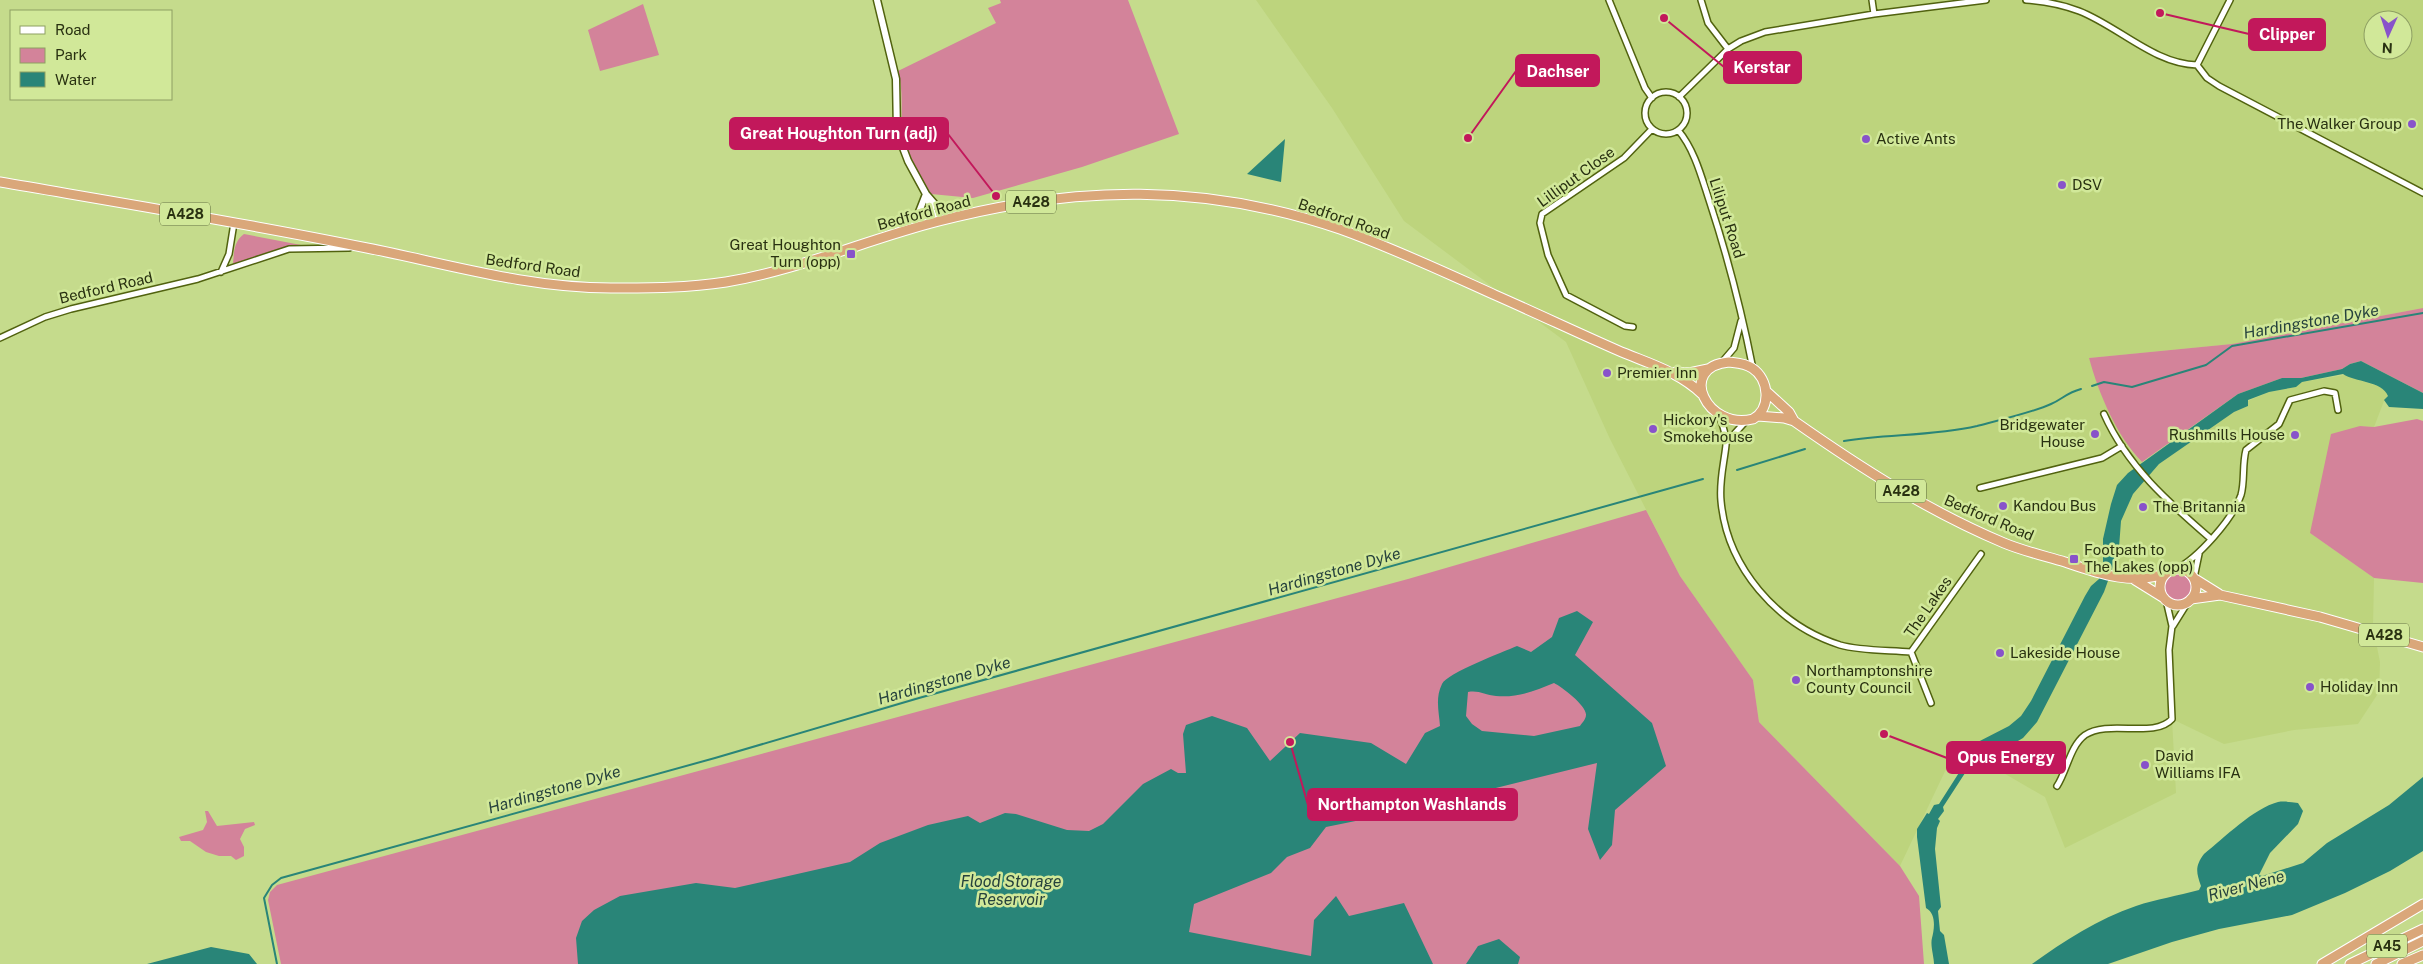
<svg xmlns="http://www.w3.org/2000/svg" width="2423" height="964" font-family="'Public Sans',sans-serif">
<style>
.built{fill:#bdd47d;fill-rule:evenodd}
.green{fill:#d3839a}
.water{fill:#298578;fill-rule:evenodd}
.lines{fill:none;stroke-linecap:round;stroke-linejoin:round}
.stream{stroke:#298578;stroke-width:2}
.minor-casing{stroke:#51620f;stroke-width:8}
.tertiary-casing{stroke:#51620f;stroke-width:9}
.trunk-casing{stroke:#fff;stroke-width:11}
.minor{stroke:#fff;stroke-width:5}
.tertiary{stroke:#fff;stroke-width:6}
.trunk{stroke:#daa77a;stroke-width:9}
.poi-dot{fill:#8853ca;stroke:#d1e899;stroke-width:2}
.labels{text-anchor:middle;stroke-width:5;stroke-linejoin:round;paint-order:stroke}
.shield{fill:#d1e899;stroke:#5b683a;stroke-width:1}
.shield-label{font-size:14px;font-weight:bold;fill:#293111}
.poi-label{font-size:15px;fill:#293111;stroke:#d1e899;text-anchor:start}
.street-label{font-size:15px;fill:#293111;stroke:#d1e899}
.water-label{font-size:16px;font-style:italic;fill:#26423d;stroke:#d1e899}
.leader{fill:none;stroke:#c2185b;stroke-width:2}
.callout-dot{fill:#c2185b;stroke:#d1e899;stroke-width:2}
.callout{fill:#c2185b;stroke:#c2185b;stroke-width:2}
.callout-label{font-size:16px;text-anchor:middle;font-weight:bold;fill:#fff}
</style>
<rect width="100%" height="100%" fill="#c5db8c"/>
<!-- built -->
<path class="built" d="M1256 0H2423V308L2232 344 2089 358 2107 406 2130 450 2152 472 2159 464 2183 445 2234 412 2248 406V401L2269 392 2296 387 2302 382 2345 375 2380 387 2388 393V396L2384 401 2374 427 2360 426 2310 533 2374 578 2373 627 2380 662 2379 692 2358 724 2294 730 2224 744 2172 719 2176 793 2065 848 2045 797 1957 746 1900 866 1759 722 1753 680 1680 576 1610 439 1566 342 1404 221 1332 108ZM2373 20H2403V50H2373Z"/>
<!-- green -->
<path class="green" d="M1000 0H1128L1179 134 1082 167 973 198 931 194C920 175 906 155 903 133 900 112 904 91 898 71L996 23 988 8 1001 3Z
M643 4 659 55 600 71 588 30Z
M244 234 301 245 233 264C234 252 234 241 244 234Z
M2423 308V393L2361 361 2350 364 2342 369 2301 378H2282L2238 394 2142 462C2116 435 2099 394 2089 358L2232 344Z
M2417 419 2423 421V583L2374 578 2310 533 2331 434 2360 426 2374 427Z
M1646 510 1680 576 1753 680 1759 722 1900 866 1919 896 1924 964H281L268 900 270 892 277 885 1408 579Z
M2165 587a13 13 0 1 1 26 0a13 13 0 1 1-26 0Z
M205 811H208L217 826 254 822 255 825 245 829 240 839 244 847V856L236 860 231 856H219L206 852 190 841H181L179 837 203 830 207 822Z"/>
<!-- water -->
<path class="water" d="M1285 139 1281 182 1247 174Z
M2361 361 2423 393V409L2389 407 2384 400 2388 396C2382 381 2355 382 2343 374L2302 382 2296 387 2269 392 2248 400V406L2234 412 2159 464 2133 494 2121 521 2118 561 2114 564 2104 592 2037 722 2023 738 1979 764 1976 762 1971 770H1967L1943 807 1944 811 1938 819 1940 821 1937 828 1935 849 1941 907 1938 911 1940 931 1944 935 1949 964H1934C1934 957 1930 945 1932 938 1934 930 1937 914 1926 908L1917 837V829L1927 813 1929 814 1934 805 1939 804 1962 768 1961 763 1966 756 1963 754 1970 746 2009 726 2021 716 2031 701 2085 596 2091 586 2099 579 2103 564V539L2111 504 2117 485 2128 473 2238 394 2282 378H2301L2342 369 2350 364Z
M1577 611 1593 622 1575 655 1652 723 1666 766 1615 810 1612 845 1600 860 1588 829 1597 763 1395 813 1326 827 1310 848 1287 857 1271 873 1194 904 1189 932 1311 956 1314 920 1336 896 1349 916 1404 903 1433 964H578L576 938 582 921 594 910 620 896 696 883 735 888 850 862 880 843 928 825 968 816 980 823 1005 813 1016 814 1067 830 1089 831 1103 824 1143 784 1171 769 1178 773H1186L1183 734 1186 725 1212 716 1247 728 1270 761 1300 733 1371 743 1406 764 1425 733 1440 726C1439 712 1435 698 1442 684 1447 673 1503 652 1517 646L1531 652 1552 637 1559 618ZM1554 683C1562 687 1587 706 1586 715 1586 719 1582 723 1580 726L1534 736 1482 731 1472 724 1466 716 1468 692C1479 690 1485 695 1496 696 1517 698 1535 691 1554 683Z
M2423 777V851L2390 871 2345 893 2292 915 2219 929 2172 942 2108 964H2032C2064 941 2098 919 2136 906 2156 899 2178 896 2199 890L2201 886C2196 872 2195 866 2204 854 2224 838 2254 808 2278 802 2284 801 2291 802 2298 803L2303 811 2298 824 2270 853 2259 875 2262 876 2303 863 2327 843 2389 805Z
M1499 939 1520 957 1518 964H1466L1478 946Z
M211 947 249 954 257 964H147Z"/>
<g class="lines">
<!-- stream -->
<path class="stream" d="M2092 386 2104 382 2132 387 2206 365 2232 346 2423 313
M1844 441C1888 434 1933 436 1977 426 1996 421 2034 412 2051 404 2063 399 2066 393 2081 389
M1737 470 1805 449
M277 964 264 898 272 885 281 878 715 758 919 698 1703 479"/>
<!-- minor casing -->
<g class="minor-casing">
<path id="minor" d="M1609 0 1645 88 1652 98
M1701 0 1708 23 1728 49
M1872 0 1874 14
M2026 0C2043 1 2063 5 2079 11 2118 26 2154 64 2197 65L2207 78 2219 86 2423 193
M2197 65 2230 0
M1645 113a21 21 0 1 1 42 0a21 21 0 1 1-42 0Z
M1679 97 1728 49 1741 41 1765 32 1874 14 1986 0
M1678 130C1695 150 1702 179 1710 203 1728 258 1742 313 1753 369
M221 272 229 254 234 223
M1633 327 1625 326 1566 295 1548 255 1540 223 1542 214 1624 158 1652 129
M0 338 45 317 71 309 198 279 289 249 349 248
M1722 362 1734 348 1741 321
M2104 414C2127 466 2168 502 2211 539
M1719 415C1722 424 1727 435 1726 445 1724 464 1719 481 1721 501 1727 567 1777 625 1840 645 1861 651 1889 650 1911 652L1981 554
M1726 443 1746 421
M1980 488 2102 458 2122 446
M2176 569C2197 559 2233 519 2241 495 2245 481 2242 465 2246 450L2279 424 2290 400 2324 391 2335 393 2338 410
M2194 578 2199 554
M2173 626 2188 602
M1911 652 1931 703
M2057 786C2067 771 2070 746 2085 735 2109 719 2154 739 2172 719L2169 650 2172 626 2166 600"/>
</g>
<!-- tertiary casing -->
<g class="tertiary-casing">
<path id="tertiary" d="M877 0 896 79 897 132 908 161 926 194 936 222
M907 230 917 217 926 194 939 209 953 217"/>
</g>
<!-- trunk casing -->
<g class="trunk-casing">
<path id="trunk" d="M0 182C122 203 245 223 367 248 448 264 527 288 611 288 649 288 688 288 726 282 799 270 868 239 939 221 1077 185 1204 183 1340 229 1393 248 1444 272 1495 295 1536 313 1576 332 1617 350 1647 363 1678 371 1702 394
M1729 362C1737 363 1745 363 1752 368 1769 379 1772 408 1753 419 1707 431 1676 367 1729 362Z
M1676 372 1689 373 1708 369
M1766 391 1789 412 1794 421
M1758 416 1784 418 1794 421C1861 468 1928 511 2004 543 2023 551 2045 556 2065 562 2097 573 2136 587 2168 572
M2160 587a18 18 0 1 1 36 0a18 18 0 1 1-36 0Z
M2195 579 2219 594
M2135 580 2164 598
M2191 599 2220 595 2320 617 2423 647
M2322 964 2423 904
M2350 964 2423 929
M2376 964 2423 941
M2402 964 2423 955"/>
</g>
<!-- minor -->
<use href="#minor" class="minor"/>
<!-- tertiary -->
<use href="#tertiary" class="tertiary"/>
<!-- trunk -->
<use href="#trunk" class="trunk"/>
</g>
<!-- markers -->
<g class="poi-dot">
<circle cx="2412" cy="124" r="5"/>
<circle cx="1866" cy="139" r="5"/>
<circle cx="2062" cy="185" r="5"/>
<rect x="846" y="249" width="10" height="10" rx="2.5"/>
<circle cx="1607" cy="373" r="5"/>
<circle cx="1653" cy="429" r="5"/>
<circle cx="2095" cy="434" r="5"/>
<circle cx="2295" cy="435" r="5"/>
<circle cx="2003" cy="506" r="5"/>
<circle cx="2143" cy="507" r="5"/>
<rect x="2069" y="554" width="10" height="10" rx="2.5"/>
<circle cx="2000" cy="653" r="5"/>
<circle cx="1796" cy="680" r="5"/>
<circle cx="2310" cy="687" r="5"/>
<circle cx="2145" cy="765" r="5"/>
</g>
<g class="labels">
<!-- shield labels -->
<g class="shield">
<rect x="1006" y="190.5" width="50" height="23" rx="4"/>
<rect x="160" y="202.5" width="50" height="23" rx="4"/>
<rect x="1876" y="479.5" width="50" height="23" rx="4"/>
<rect x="2359" y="623.5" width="50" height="23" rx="4"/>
<rect x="2367" y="934.5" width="40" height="23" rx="4"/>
</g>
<g class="shield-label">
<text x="1031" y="207">A428</text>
<text x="185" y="219">A428</text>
<text x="1901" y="496">A428</text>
<text x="2384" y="640">A428</text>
<text x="2387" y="951">A45</text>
</g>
<!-- poi labels -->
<g class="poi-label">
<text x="2402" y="129" text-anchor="end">The Walker Group</text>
<text x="1876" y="144">Active Ants</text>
<text x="2072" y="190">DSV</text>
<text x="841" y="250" text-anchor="end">Great Houghton<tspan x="841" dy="17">Turn (opp)</tspan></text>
<text x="1617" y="378">Premier Inn</text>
<text x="1663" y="425">Hickory's<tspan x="1663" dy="17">Smokehouse</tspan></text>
<text x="2085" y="430" text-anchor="end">Bridgewater<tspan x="2085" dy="17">House</tspan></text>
<text x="2285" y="440" text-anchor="end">Rushmills House</text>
<text x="2013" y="511">Kandou Bus</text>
<text x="2153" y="512">The Britannia</text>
<text x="2084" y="555">Footpath to<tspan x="2084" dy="17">The Lakes (opp)</tspan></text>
<text x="2010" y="658">Lakeside House</text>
<text x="1806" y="676">Northamptonshire<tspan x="1806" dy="17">County Council</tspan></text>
<text x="2320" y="692">Holiday Inn</text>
<text x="2155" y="761">David<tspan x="2155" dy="17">Williams IFA</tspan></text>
</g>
<!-- street labels -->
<g class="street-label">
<text transform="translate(1576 177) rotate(-36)" y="5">Lilliput Close</text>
<text transform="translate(924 213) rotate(-15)" y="5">Bedford Road</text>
<text transform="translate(1727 218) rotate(72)" y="5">Liliput Road</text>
<text transform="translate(1344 219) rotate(19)" y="5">Bedford Road</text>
<text transform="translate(533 266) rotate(8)" y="5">Bedford Road</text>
<text transform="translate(106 288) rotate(-13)" y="5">Bedford Road</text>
<text transform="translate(1989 518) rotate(23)" y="5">Bedford Road</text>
<text transform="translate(1928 607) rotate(-55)" y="5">The Lakes</text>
</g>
<!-- water labels -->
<g class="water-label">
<text transform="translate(2311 321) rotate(-10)" y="6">Hardingstone Dyke</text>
<text transform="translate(1334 571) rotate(-16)" y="6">Hardingstone Dyke</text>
<text transform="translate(944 680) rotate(-16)" y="6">Hardingstone Dyke</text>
<text transform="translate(554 789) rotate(-16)" y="6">Hardingstone Dyke</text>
<text x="1011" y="887">Flood Storage<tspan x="1011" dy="18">Reservoir</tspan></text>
<text transform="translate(2246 885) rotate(-15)" y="6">River Nene</text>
</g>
</g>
<!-- callouts -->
<path class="leader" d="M2160 13L2249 34M1664 18L1724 67M1468 138L1516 71M996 196L948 134M1884 734L1947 758M1290 742L1308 805"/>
<g class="callout-dot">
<circle cx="2160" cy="13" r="5"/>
<circle cx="1664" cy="18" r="5"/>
<circle cx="1468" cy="138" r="5"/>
<circle cx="996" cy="196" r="5"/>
<circle cx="1884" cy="734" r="5"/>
<circle cx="1290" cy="742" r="5"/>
</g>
<g class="callout">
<rect x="2249" y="19" width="76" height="31" rx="5"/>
<rect x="1724" y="52" width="77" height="31" rx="5"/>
<rect x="1516" y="55" width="83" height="31" rx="5"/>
<rect x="730" y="118" width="218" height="31" rx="5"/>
<rect x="1947" y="742" width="118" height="31" rx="5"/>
<rect x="1308" y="789" width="209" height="31" rx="5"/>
</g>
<g class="callout-label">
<text x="2287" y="40">Clipper</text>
<text x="1762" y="73">Kerstar</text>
<text x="1558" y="77">Dachser</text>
<text x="839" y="139">Great Houghton Turn (adj)</text>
<text x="2006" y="763">Opus Energy</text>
<text x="1412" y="810">Northampton Washlands</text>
</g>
<!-- legend -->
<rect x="10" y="10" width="162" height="90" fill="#d1e899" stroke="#8e9f63"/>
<rect x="20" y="26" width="25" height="8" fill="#ffffff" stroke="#8e9f63"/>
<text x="55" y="35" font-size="15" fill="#293111">Road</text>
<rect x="20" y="48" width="25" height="15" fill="#d3839a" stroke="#8e9f63"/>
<text x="55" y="60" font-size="15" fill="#293111">Park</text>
<rect x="20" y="72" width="25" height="15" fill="#298578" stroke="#8e9f63"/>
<text x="55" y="85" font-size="15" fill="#293111">Water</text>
<!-- north arrow -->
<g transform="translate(2388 35) rotate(183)"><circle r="24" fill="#d1e899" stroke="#8e9f63"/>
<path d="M0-4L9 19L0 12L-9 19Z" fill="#8853ca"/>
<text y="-8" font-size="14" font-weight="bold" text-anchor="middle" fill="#293111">N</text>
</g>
</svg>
